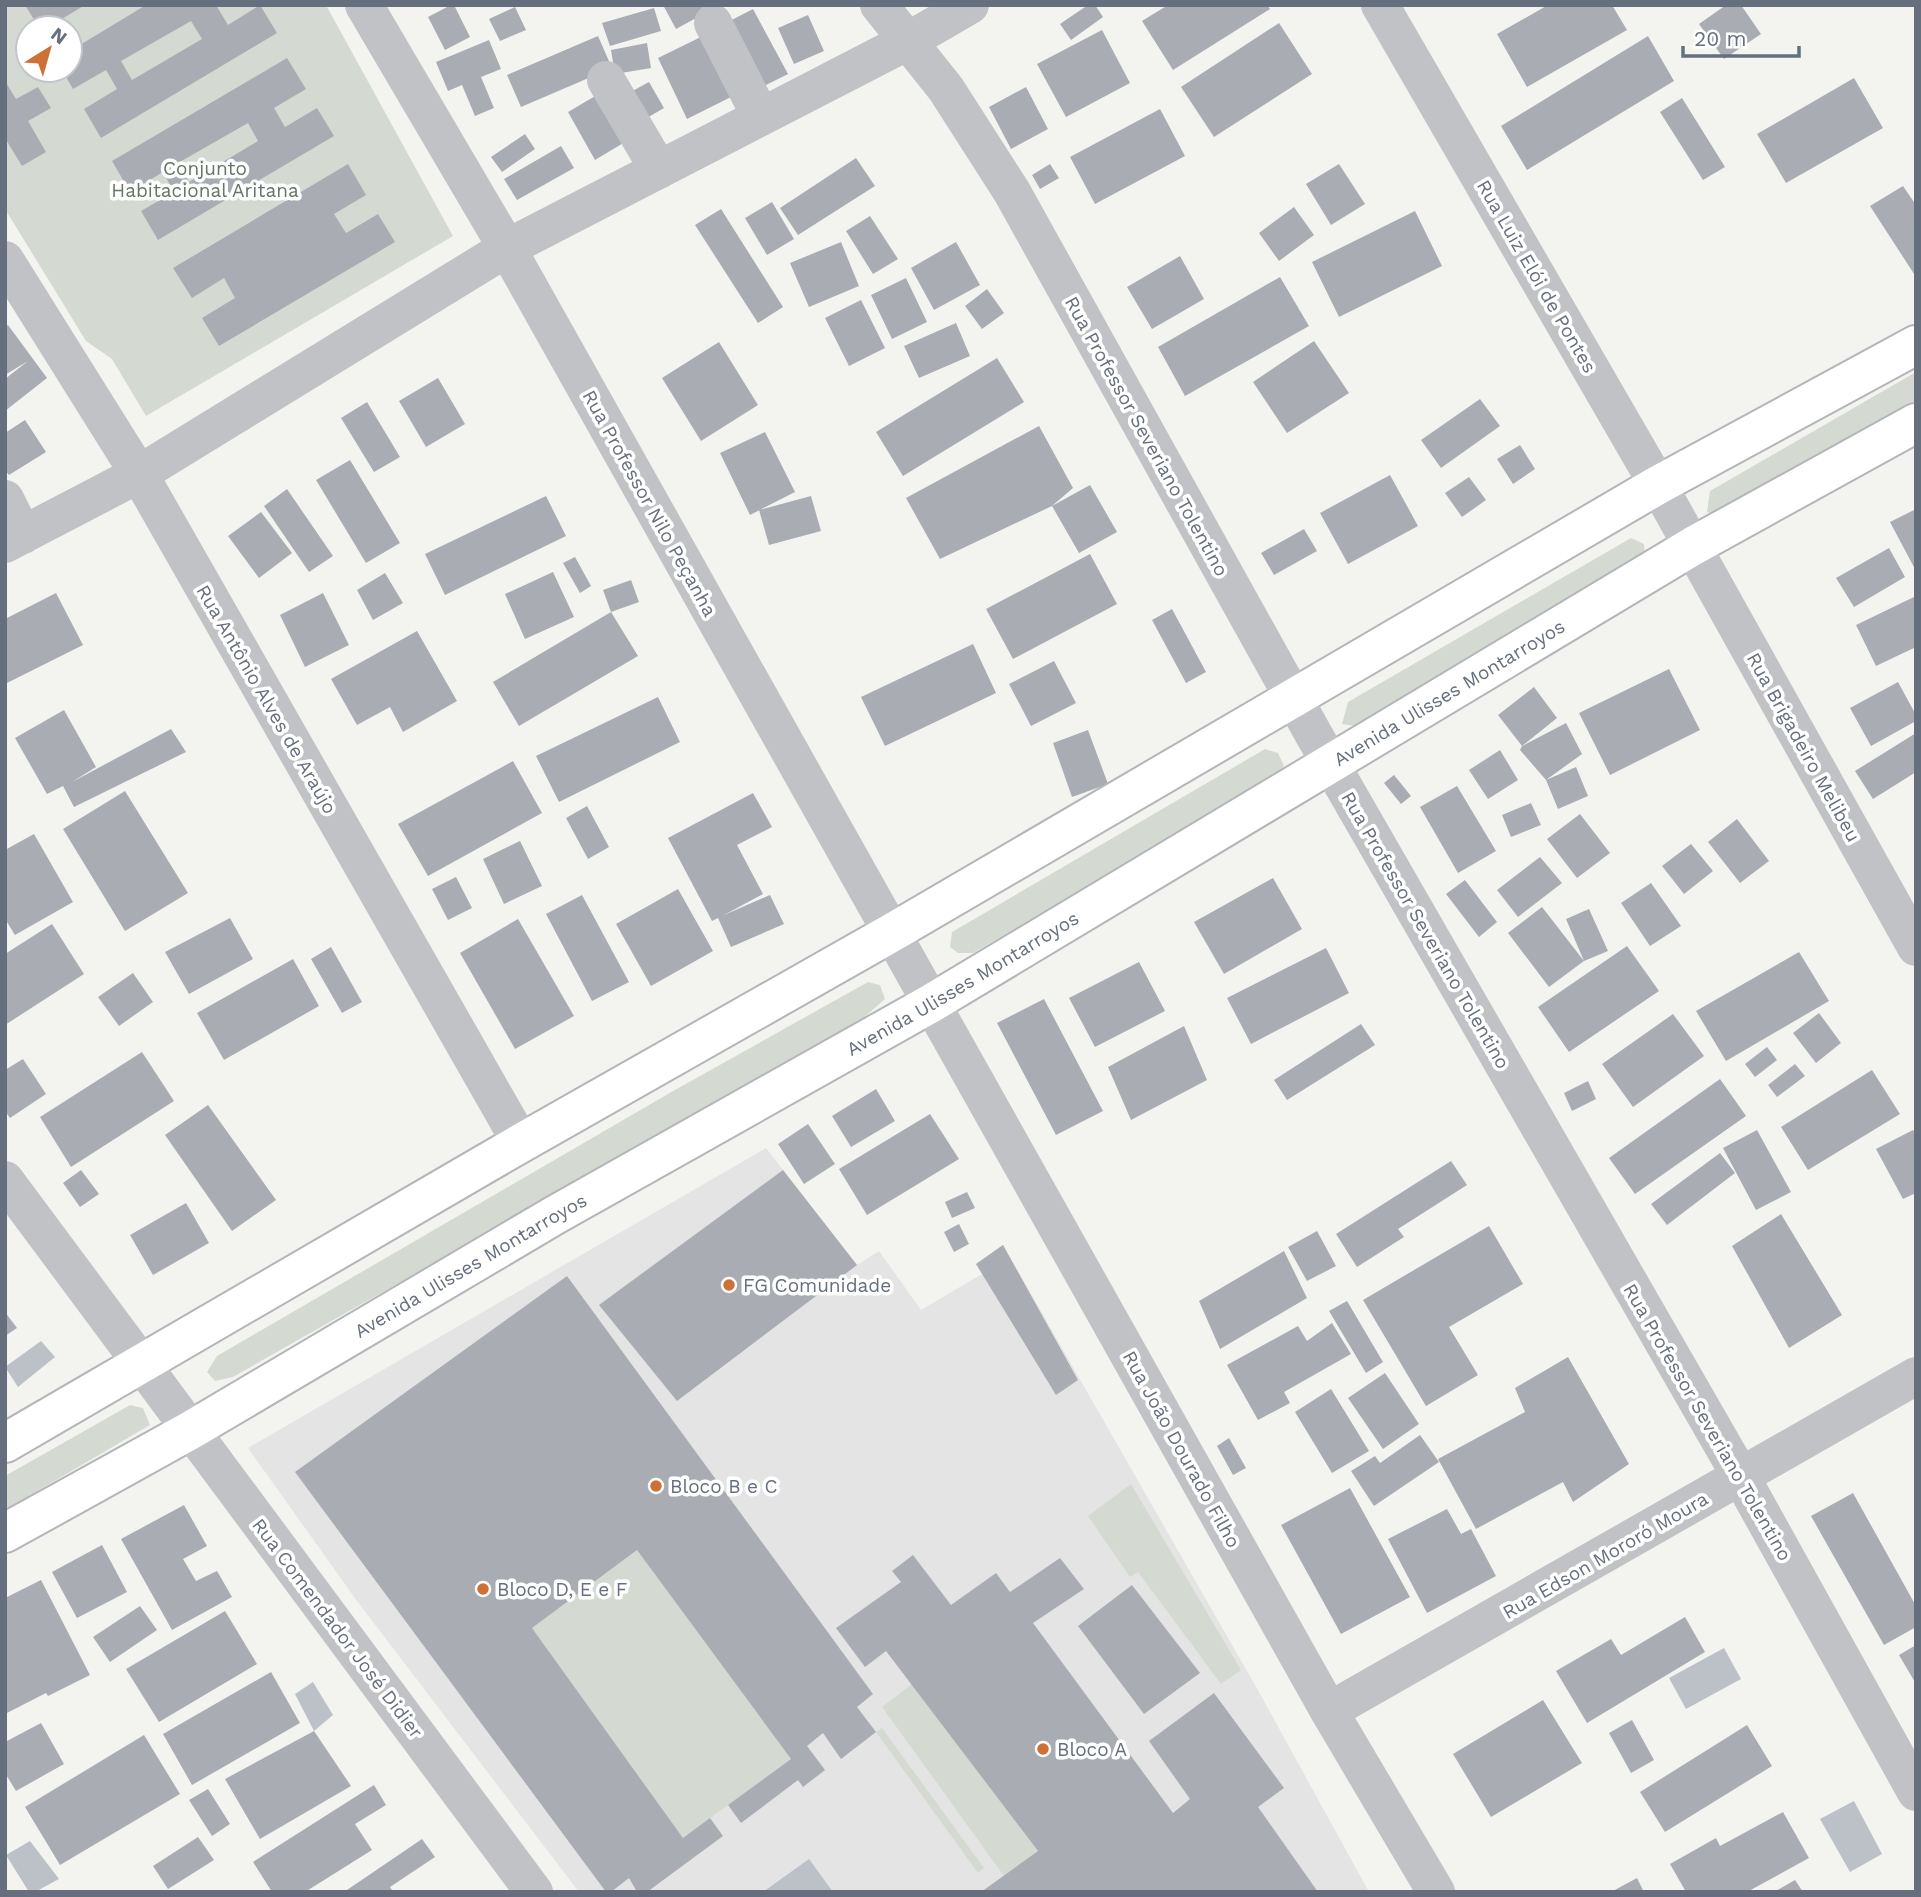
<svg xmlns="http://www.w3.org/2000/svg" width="1921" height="1897" font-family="'Work Sans',sans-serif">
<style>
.built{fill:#e4e4e4}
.green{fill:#d4dad2;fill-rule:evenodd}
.water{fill:#bbc1c7}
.building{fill:#a9adb3;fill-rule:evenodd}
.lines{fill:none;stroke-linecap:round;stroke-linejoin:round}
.major-casing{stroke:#b3b5b9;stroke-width:42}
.minor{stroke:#c0c2c5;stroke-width:38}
.major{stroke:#fff;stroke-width:38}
.poi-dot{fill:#ce7136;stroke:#fff;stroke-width:2.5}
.labels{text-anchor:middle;stroke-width:7;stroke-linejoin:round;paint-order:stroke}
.park-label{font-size:19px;fill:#657664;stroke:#fff}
.street-label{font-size:19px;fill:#666f7e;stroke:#fff}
.poi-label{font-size:19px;fill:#666f7e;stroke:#fff;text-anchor:start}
</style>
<rect width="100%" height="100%" fill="#f3f4f0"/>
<!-- built -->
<path class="built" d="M766 1148 857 1265 879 1251 921 1310 982 1274 976 1264 1003 1245 1259 1692 1369 1892H579L357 1601 248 1448Z"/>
<!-- green -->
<path class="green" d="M5 5H326L453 236 146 416 112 359 86 341 5 209ZM28 28H70V70H28Z
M1916 372V404L1719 516 1707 512 1710 491Z
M1631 538 1644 544 1645 557 1383 712 1356 726 1342 724 1348 702Z
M1265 749 1278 753 1284 766 1267 783 973 953H958L950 947 952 932Z
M868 982 880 985 885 999 860 1021 233 1377 215 1381 207 1372 217 1356 673 1091Z
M130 1405 143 1408 150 1425 5 1510V1476Z
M1131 1484 1241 1670 1221 1684 1138 1572 1130 1577 1088 1516Z
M637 1550 791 1759 683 1838 532 1628Z
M912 1684 1038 1851 1004 1876 882 1707Z
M882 1728 984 1868 978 1873 876 1732Z"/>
<!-- water -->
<path class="water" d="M41 1341 55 1357 18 1387 5 1367Z
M1724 1648 1741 1679 1686 1709 1669 1678Z
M313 1682 333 1715 314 1731 295 1694Z
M1854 1801 1882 1854 1850 1872 1820 1819Z
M30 1841 59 1879 35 1892H29L6 1855Z
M809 1859 833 1892H763Z"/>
<!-- building -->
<path class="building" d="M25 5H85L47 28H39Z
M146 5H216L228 25 260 5 277 33 101 138 84 109 117 89 106 70 73 89 62 70H70V51ZM191 21 202 39 132 80 121 61Z
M451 5H454L470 37 445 50 428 17Z
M663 5H720L676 29Z
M1088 5H1095L1103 17 1071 40 1060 24Z
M1168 5H1267L1270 9 1173 70 1142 21Z
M1548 5H1612L1627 30 1527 87 1497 34Z
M1726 5H1741L1761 34 1724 59 1699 24Z
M515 7 526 30 500 41 489 19Z
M654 8 661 31 610 46 602 23Z
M753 9 788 74 754 91 720 26Z
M808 15 824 51 794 64 778 28Z
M1279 23 1312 74 1214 137 1181 87Z
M1102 30 1130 83 1066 117 1037 64Z
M711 32 741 92 687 119 658 58Z
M598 36 612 68 521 107 507 75Z
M1648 36 1674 81 1527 170 1501 126Z
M489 40 501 69 481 77 494 108 475 116 462 85 448 91 436 62Z
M647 43 651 68 615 74 611 50Z
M287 58 306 89 274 108 285 127 317 108 334 136 158 240 141 211 174 192 163 172 130 192 112 161ZM248 123 258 141 189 182 178 163Z
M1854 78 1883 128 1786 183 1757 134Z
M5 81 16 99 38 87 51 108 28 121 46 152 22 166 5 138Z
M649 82 664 108 640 122 625 95Z
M1026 87 1048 129 1011 149 989 107Z
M602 92 630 139 595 160 568 112Z
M1682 98 1725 167 1703 180 1660 112Z
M1160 109 1185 156 1095 204 1070 157Z
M525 134 535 149 502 172 491 157Z
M561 146 574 168 517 200 504 179Z
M856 158 875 186 798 235 780 208Z
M348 164 366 195 334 214 346 233 378 214 395 242 219 346 202 318 235 298 224 278 192 298 173 268Z
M1050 164 1059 178 1040 189 1032 175Z
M1339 164 1365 204 1331 225 1306 184Z
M1903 186 1916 205V277L1870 206Z
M772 202 794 239 767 255 745 218Z
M1294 207 1314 235 1279 261 1259 233Z
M721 209 783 307 758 323 695 225Z
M1415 211 1442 266 1339 317 1312 262Z
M870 216 898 259 873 274 846 231Z
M841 242 859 286 809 307 790 263Z
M956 242 980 285 934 310 911 268Z
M1180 256 1204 299 1152 329 1127 287Z
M1280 277 1309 326 1185 396 1158 347Z
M906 278 927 322 892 339 871 295Z
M987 289 1004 313 982 329 965 306Z
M861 300 885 348 849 366 825 318Z
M956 323 970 356 919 378 904 346Z
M8 325 47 378 5 411V379L28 361 5 375V327Z
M1314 341 1349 393 1287 433 1253 382Z
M719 342 758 405 701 441 662 378Z
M997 358 1024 402 903 476 876 432Z
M438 378 465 424 426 447 399 401Z
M1480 399 1500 426 1441 468 1421 440Z
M367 402 400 457 374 472 341 418Z
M25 420 46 452 9 475 5 470V433Z
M1039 426 1073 488 1052 506 1090 485 1117 532 1079 553 1052 506 940 559 906 498Z
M765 432 795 492 750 515 720 453Z
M1520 445 1535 469 1513 484 1497 459Z
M350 460 400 543 366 563 316 480Z
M1390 475 1418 526 1348 564 1320 513Z
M1469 477 1486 500 1462 517 1445 493Z
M287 489 333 556 309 572 264 506Z
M546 496 566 536 445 595 425 554Z
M811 496 821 531 769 545 759 510Z
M1916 509V571L1890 522Z
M261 512 292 553 259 578 228 536Z
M1304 529 1317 551 1274 575 1261 553Z
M1889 548 1905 577 1854 607 1836 578Z
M1090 554 1117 604 1013 659 986 609Z
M575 557 591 586 580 593 563 563Z
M553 572 574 617 525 639 505 594Z
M385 573 403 603 373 620 357 590Z
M631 580 639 602 611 612 638 656 519 726 493 682 611 612 603 590Z
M56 593 83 645 5 684V619Z
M323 593 349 645 305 667 280 615Z
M1916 596V647L1876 666 1856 625Z
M1172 609 1206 672 1186 683 1152 620Z
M417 631 457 701 403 732 390 707 357 725 331 679Z
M973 644 996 693 885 746 861 697Z
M1054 661 1076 703 1031 726 1009 684Z
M1669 669 1700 730 1610 775 1579 713Z
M1898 682 1916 715V721L1871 746 1850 708Z
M1534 687 1557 718 1522 746 1498 715Z
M658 697 680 742 559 802 536 756Z
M64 710 96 767 72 782 171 729 186 752 74 807 63 786 47 794 15 738Z
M1566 723 1582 754 1546 780 1520 750 1522 746Z
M1088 730 1108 784 1072 797 1053 743Z
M1916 733V772L1873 799 1855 771Z
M1500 750 1518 780 1488 799 1469 770Z
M513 761 542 813 428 876 398 824Z
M1576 767 1588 796 1558 809 1546 780Z
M1394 775 1411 796 1401 804 1384 783Z
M1457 786 1496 851 1458 873 1420 807Z
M125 791 188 893 125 931 63 829Z
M753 793 772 827 737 845 763 894 724 915 770 895 784 924 731 947 718 918 712 921 668 838Z
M1531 803 1541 825 1511 837 1502 815Z
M587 806 609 847 588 859 566 818Z
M1580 814 1610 853 1577 878 1547 839Z
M1737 819 1769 861 1740 883 1708 842Z
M34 834 73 902 15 935 5 919V850Z
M520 841 542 886 504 904 483 859Z
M1691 844 1713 871 1684 894 1662 866Z
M1540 857 1562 883 1518 917 1497 890Z
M456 877 472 908 448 920 432 889Z
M1273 878 1302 929 1224 974 1194 922Z
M1465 880 1497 922 1479 937 1446 894Z
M1651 883 1681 926 1650 946 1621 903Z
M678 889 713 951 651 986 616 924Z
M582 895 629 982 592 1001 546 914Z
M1542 907 1584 961 1549 987 1508 933Z
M1589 909 1608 951 1584 961 1566 919Z
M230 918 253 959 189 994 165 952Z
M518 919 574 1016 515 1049 460 953Z
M52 924 84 974 5 1025V954Z
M1627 946 1659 991 1569 1052 1538 1007Z
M331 947 362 1002 342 1013 311 959Z
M1326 948 1349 993 1251 1044 1227 998Z
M1799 952 1829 1001 1726 1061 1696 1011Z
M293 959 319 1006 224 1060 197 1013Z
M1139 962 1165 1011 1095 1047 1069 998Z
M133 973 153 1002 119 1026 98 997Z
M1044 999 1103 1111 1056 1135 997 1023Z
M1819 1013 1841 1043 1816 1063 1793 1033Z
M1673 1014 1704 1056 1633 1107 1602 1064Z
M1361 1024 1375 1045 1287 1100 1274 1080Z
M1184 1026 1207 1080 1131 1120 1108 1067Z
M1767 1047 1777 1060 1755 1077 1745 1064Z
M142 1052 174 1101 71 1167 40 1117Z
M23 1059 46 1094 10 1118 5 1111V1070Z
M1795 1064 1805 1076 1777 1097 1768 1085Z
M1872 1070 1900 1114 1808 1170 1781 1127Z
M1720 1079 1746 1116 1635 1194 1609 1158Z
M1588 1081 1596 1099 1572 1111 1564 1093Z
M876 1089 895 1121 851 1147 832 1116Z
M208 1105 276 1200 232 1231 165 1135Z
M930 1114 959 1159 867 1215 839 1169Z
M808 1124 835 1164 804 1184 778 1144Z
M1757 1130 1791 1192 1756 1210 1723 1148Z
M1913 1130 1916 1135V1193L1903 1199 1876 1149Z
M1720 1153 1735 1173 1667 1225 1651 1204Z
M1451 1161 1467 1185 1398 1229 1404 1237 1357 1267 1336 1234Z
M81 1170 99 1194 80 1207 63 1183Z
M783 1170 857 1265 677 1401 599 1305Z
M967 1192 975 1208 952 1218 945 1202Z
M186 1203 209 1243 153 1275 130 1235Z
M1781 1214 1842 1315 1789 1348 1732 1246Z
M959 1224 969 1244 954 1252 944 1232Z
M1489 1226 1523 1284 1449 1327 1478 1375 1426 1406 1363 1300Z
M1317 1231 1336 1266 1307 1281 1288 1247Z
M1003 1245 1078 1380 1056 1395 976 1264Z
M1284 1251 1307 1298 1220 1349 1199 1301Z
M567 1276 873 1694 857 1707 876 1732 841 1759 823 1733 807 1746 825 1770 803 1787 798 1780 741 1823 728 1805 791 1759 637 1550 532 1628 683 1838 710 1818 723 1836 647 1892H637L629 1878 611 1892H606L295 1472Z
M1347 1301 1383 1362 1366 1373 1329 1311Z
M5 1312 17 1328 5 1336Z
M1332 1323 1351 1354 1284 1392 1290 1403 1258 1420 1227 1365 1298 1326 1307 1341Z
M1568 1357 1629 1464 1573 1502 1563 1482 1476 1529 1438 1459 1525 1412 1515 1388Z
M1385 1373 1419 1424 1383 1449 1348 1398Z
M1331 1389 1369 1451 1332 1473 1295 1412Z
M1420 1435 1439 1462 1374 1506 1351 1471 1375 1456 1380 1463Z
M1229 1438 1246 1468 1233 1475 1217 1446Z
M1350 1488 1410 1597 1341 1634 1281 1525Z
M1853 1493 1916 1606V1627L1884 1645 1811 1516Z
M184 1505 207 1546 183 1559 196 1581 217 1571 232 1597 172 1630 121 1539Z
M1447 1509 1461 1534 1471 1529 1496 1576 1427 1613 1388 1539Z
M102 1545 127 1592 77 1618 52 1572Z
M913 1555 951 1605 996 1573 1010 1592 1060 1558 1084 1589 1033 1623 1173 1813 1190 1799 1149 1741 1214 1693 1284 1788 1258 1807 1318 1892H981L1038 1851 886 1651 865 1667 836 1628 901 1582 892 1571Z
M41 1580 90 1675 48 1696 46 1693 5 1714V1598Z
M1132 1585 1200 1673 1144 1714 1078 1626Z
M140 1606 157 1630 110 1662 93 1637Z
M225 1611 257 1664 159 1722 126 1669Z
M1685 1617 1705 1652 1587 1723 1556 1671 1611 1639 1621 1655Z
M1916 1645V1684L1899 1655Z
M271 1672 300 1723 192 1785 163 1734Z
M1543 1700 1582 1763 1491 1817 1453 1754Z
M1632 1720 1654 1760 1631 1773 1609 1733Z
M41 1723 64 1764 16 1791 5 1773V1742Z
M1747 1725 1772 1766 1665 1832 1640 1792Z
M314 1731 351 1786 260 1839 225 1779Z
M144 1735 180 1794 60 1865 25 1807Z
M374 1785 386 1805 355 1824 372 1850 305 1892H272L253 1862Z
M208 1789 230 1824 212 1836 189 1800Z
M1783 1812 1809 1858 1747 1892H1686L1670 1864 1716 1838 1720 1846Z
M198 1837 214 1860 168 1889 153 1866Z
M422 1839 435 1857 390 1887 393 1892H344Z
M1637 1878 1644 1892H1611Z
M1795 1880 1803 1892H1774Z"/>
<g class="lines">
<!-- major casing -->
<g class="major-casing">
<g id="major">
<path d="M5 1443 521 1143 893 932 1658 485 1916 345"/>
<path id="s1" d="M5 1533 191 1430 555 1215 930 1004 1693 546 1916 423"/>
</g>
</g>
<!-- minor -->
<path class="minor" d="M364 5 507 248 1329 1711 1436 1892
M879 5 946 89 1012 192 1314 735 1741 1477 1916 1792
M1380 5 1658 485 1916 947
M713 23 761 117
M606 80 659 170
M5 260 139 474 521 1143
M5 499 23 535
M5 544 139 474 507 248 908 41 970 5
M5 1180 534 1892
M1329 1711 1916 1376"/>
<!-- major -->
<use href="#major" class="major"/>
</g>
<!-- markers -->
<g class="poi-dot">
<circle cx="729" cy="1285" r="7"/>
<circle cx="656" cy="1486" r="7"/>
<circle cx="483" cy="1589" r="7"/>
<circle cx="1043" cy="1749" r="7"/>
</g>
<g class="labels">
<!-- park labels -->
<g class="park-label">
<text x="205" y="175">Conjunto<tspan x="205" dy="22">Habitacional Aritana</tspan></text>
</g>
<!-- street labels -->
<g class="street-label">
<text transform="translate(1537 276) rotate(60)" y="7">Rua Luiz Elói de Pontes</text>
<text transform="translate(1147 436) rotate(61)" y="7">Rua Professor Severiano Tolentino</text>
<text transform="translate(650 503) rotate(61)" y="7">Rua Professor Nilo Peçanha</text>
<text dy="7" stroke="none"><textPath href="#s1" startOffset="1671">Avenida Ulisses Montarroyos</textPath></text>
<text transform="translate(267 699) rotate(60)" y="7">Rua Antônio Alves de Araújo</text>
<text transform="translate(1804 747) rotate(61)" y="7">Rua Brigadeiro Melibeu</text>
<text transform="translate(1426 930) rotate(60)" y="7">Rua Professor Severiano Tolentino</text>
<text dy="7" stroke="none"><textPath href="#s1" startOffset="1104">Avenida Ulisses Montarroyos</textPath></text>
<text dy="7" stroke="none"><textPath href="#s1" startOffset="537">Avenida Ulisses Montarroyos</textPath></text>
<text transform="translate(1708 1422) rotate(60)" y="7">Rua Professor Severiano Tolentino</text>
<text transform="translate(1182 1449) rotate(61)" y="7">Rua João Dourado Filho</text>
<text transform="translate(1605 1555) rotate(-30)" y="7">Rua Edson Mororó Moura</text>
<text transform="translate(338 1628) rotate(53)" y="7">Rua Comendador José Didier</text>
</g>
<!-- poi labels -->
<g class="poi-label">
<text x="743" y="1292">FG Comunidade</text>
<text x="670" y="1493">Bloco B e C</text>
<text x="497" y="1596">Bloco D, E e F</text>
<text x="1057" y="1756">Bloco A</text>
</g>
</g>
<!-- border -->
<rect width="1921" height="1897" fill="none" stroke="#666f7e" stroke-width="14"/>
<!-- north arrow -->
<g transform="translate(49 49) rotate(37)"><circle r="33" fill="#ffffff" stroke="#c2c5cb" stroke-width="2"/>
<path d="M0-5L12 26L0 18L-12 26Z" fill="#ce7136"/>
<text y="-10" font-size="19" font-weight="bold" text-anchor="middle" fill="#666f7e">N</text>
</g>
<!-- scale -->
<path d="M1683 46v10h116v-10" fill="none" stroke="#666f7e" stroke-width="3.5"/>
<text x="1694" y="46" font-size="21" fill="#666f7e" stroke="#ffffff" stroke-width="5" paint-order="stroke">20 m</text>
</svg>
